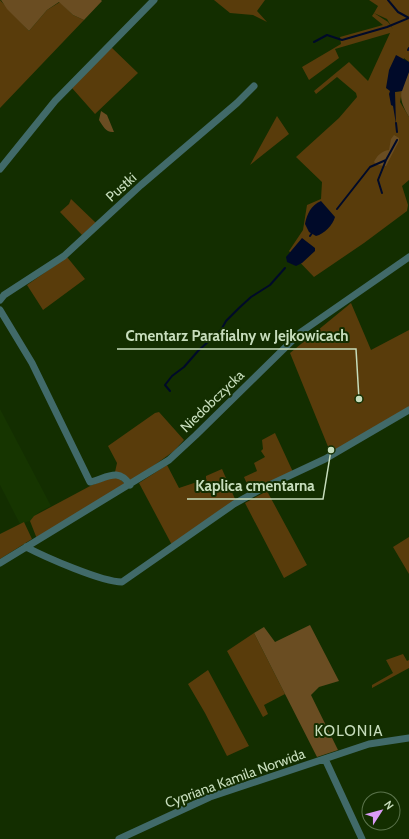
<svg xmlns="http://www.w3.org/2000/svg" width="409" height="839" font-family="Cabin,sans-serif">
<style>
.built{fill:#163500}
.green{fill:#593c0b}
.forest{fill:#6a4d22}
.water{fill:#000a29}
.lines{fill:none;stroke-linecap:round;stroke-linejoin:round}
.stream{stroke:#000a29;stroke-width:2}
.minor{stroke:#416a69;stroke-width:7}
.labels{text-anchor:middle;stroke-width:4;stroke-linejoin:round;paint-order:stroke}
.street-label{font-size:14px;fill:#c7ddbc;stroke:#132e00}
.neighbourhood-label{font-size:15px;letter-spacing:1px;fill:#c7ddbc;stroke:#132e00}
.leader{fill:none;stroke:#c7ddbc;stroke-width:1.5}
.callout-dot{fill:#c7ddbc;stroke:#132e00;stroke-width:1.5}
.callout-label{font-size:15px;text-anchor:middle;font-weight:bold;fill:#c7ddbc;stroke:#132e00;stroke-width:4;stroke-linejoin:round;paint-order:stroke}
</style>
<rect width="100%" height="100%" fill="#132e00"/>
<!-- built -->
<path class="built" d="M0 409 51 506 39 512 30 521 20 524 0 485Z"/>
<!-- green -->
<path class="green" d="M0 0 29 31 47 10 60 2 73 15 84 20 0 108Z
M214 0H265L257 11 267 22 253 15 230 13Z
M369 0H409V62L404 58 392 92 402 91 400 102 409 117V180L402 186 408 205 407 211 364 243 314 277 289 251 303 230 307 205 321 199 322 182 296 157 339 118 357 97 356 93 337 77 316 94 314 91 349 62 368 81 390 33 335 49 339 58 309 80 302 67 341 44 340 37 383 25 372 16 374 13 388 22 393 29 387 19 374 13 378 6Z
M111 47 138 73 95 114 72 88Z
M277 116 289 134 250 165Z
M71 199 96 223 82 235 60 212 69 204Z
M67 257 85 279 43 310 27 285Z
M351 303 371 350 409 330V408L331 454 290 353Z
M159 412 184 440 174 451 131 482 126 476 115 472 117 463 108 446 155 413Z
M275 433 293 472 250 491 244 477 257 471 254 463 265 457 261 451 263 449 262 440Z
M167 465 179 488 206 479V476L222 469 235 499V501L173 547 139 483Z
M111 478H119L125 484 37 539 30 521 34 516 92 485Z
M267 491 307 565 284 578 245 503Z
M24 522 32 539 0 559V534Z
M409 537V574L393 547Z
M254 633 285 694 264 705 268 714 263 717 227 651Z
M403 654 407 661 409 660V668L372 688V685L393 673 386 660Z
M208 670 249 746 227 756 205 713 188 684Z"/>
<!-- forest -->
<path class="forest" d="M1 0H101L102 1 84 20 73 15 59 2 47 10 29 31 7 9Z
M409 71V117C397 96 400 93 409 71Z
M101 111 107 115 114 132C106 133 103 126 99 120Z
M394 135 399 138V141L386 166 377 165 374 162C377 156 381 151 389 150L391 139Z
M310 625 339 681 319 687 311 695 338 750 317 757 254 633 264 627 275 642Z"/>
<!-- water -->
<path class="water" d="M396 55 409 62V72L402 91 395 92 396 124 393 106 391 105 389 94 390 91 386 88 389 70Z
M321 201 335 217C333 225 324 234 316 236L309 232 305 224C307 214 311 205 321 201Z
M302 238 315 248V251L302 263 296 266 287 262 286 257Z"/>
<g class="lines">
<!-- stream -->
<path class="stream" d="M388 0 398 12 409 18
M314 42 327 35 342 40 387 27 409 18
M408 50 409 48
M396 123 397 132
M382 193 378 180 386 160
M337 209 370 167 386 160 397 140
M310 236 312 233
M170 391 165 385 172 376 184 367 198 351 221 330 226 321 239 308 251 297 270 285 285 268"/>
<!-- minor -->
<path class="minor" d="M0 169 55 101 154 0
M0 300 4 295 64 256 141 185 237 103 254 86
M0 310 32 363 90 482C107 478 118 467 130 485
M26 547C45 557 102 582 122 582L234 504 261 489 325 459 409 410
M0 563 169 460 196 435 301 332 409 257
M325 759 362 839
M119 839 210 797 369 744 409 738"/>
</g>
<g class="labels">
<!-- street labels -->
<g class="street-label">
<text transform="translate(121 187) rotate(-42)" y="5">Pustki</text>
<text transform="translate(212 401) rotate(-44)" y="5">Niedobczycka</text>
<text transform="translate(235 778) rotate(-20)" y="5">Cypriana Kamila Norwida</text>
</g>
<!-- neighbourhood labels -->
<g class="neighbourhood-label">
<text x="349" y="736">KOLONIA</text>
</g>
</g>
<!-- callouts -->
<path class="leader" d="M359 399L356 349H117M331 450L323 499H187"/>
<g class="callout-dot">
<circle cx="359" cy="399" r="4"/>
<circle cx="331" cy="450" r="4"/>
</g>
<g class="callout-label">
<text x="237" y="341">Cmentarz Parafialny w Jejkowicach</text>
<text x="255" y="491">Kaplica cmentarna</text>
</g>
<!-- north arrow -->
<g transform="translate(381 811) rotate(54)"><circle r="19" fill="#132e00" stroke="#5b744b"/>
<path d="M0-3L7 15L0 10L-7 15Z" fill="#da9af6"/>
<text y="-6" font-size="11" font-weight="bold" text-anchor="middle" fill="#c7ddbc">N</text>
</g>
</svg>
